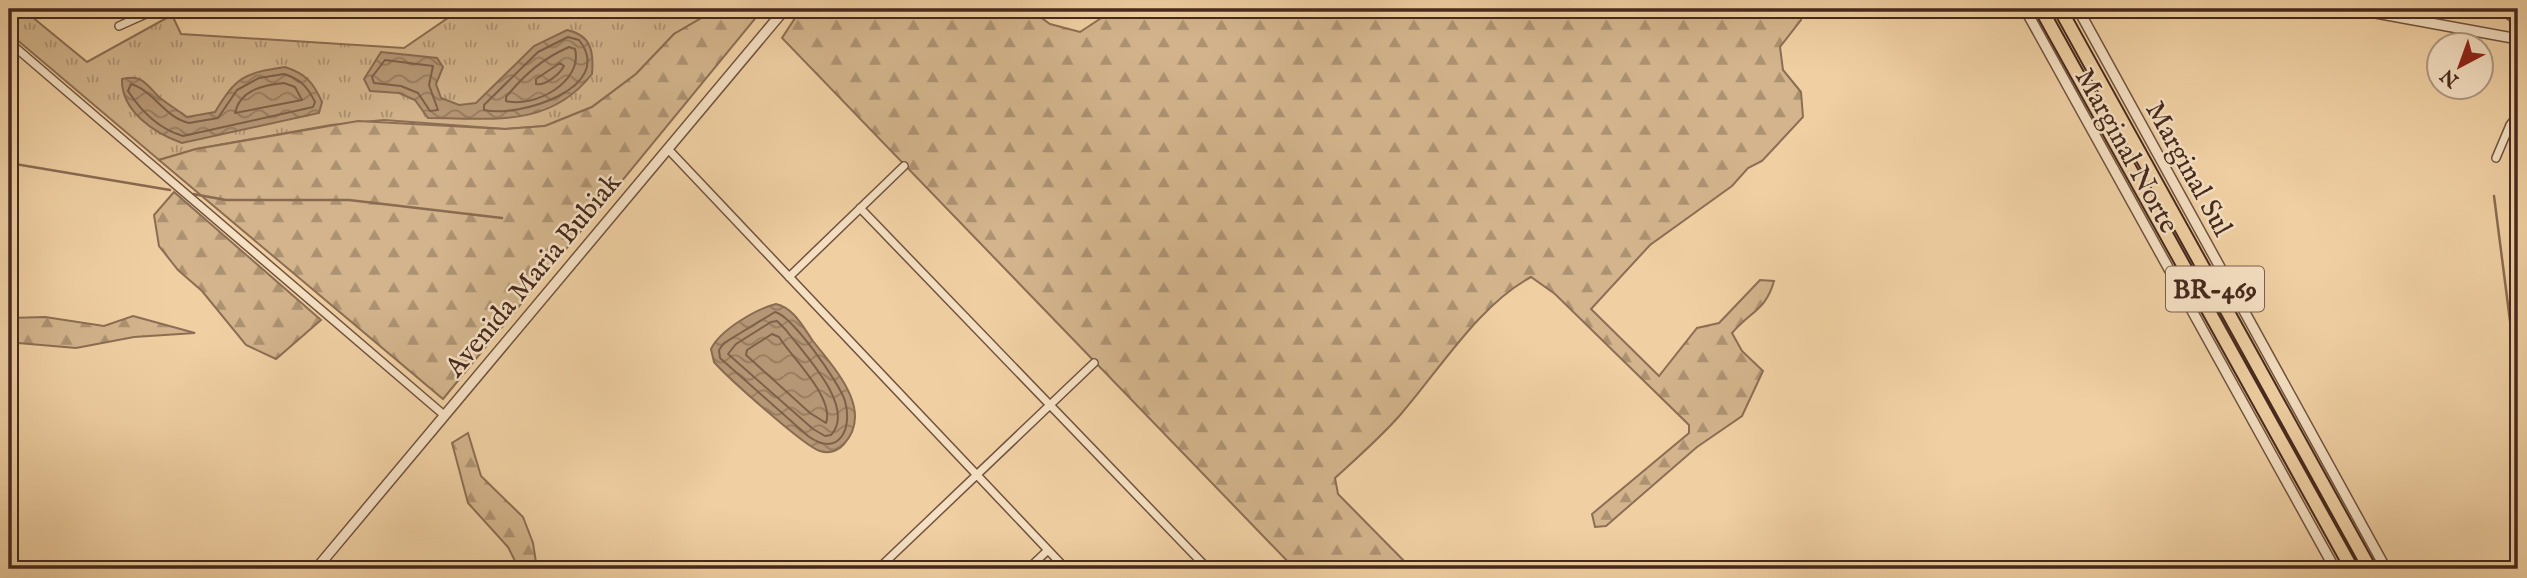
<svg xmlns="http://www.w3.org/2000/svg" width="2527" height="578" font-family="'IM FELL English',serif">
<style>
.grass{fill:url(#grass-tufts);stroke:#8c6e54;stroke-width:2}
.forest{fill:url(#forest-firs);stroke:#8c6e54;stroke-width:2}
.water{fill:url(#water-waves);stroke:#896b52;stroke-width:2}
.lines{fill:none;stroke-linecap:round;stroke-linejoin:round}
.shore{stroke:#7e6049;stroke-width:2}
.stream{stroke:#896b52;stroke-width:2.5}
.minor-casing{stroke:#70533e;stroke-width:10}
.tertiary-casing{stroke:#70533e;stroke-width:12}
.trunk-casing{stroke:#46291d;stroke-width:16}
.minor{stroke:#f5e0c3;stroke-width:7}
.tertiary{stroke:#f5e0c3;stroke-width:9}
.trunk{stroke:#f0d0a3;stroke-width:12}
.labels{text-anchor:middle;stroke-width:5;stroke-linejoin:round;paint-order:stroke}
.shield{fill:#f5e0c3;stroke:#7a604f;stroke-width:2}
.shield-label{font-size:26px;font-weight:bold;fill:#46291d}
.street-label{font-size:28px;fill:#46291d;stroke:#f5e0c3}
</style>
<defs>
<pattern id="grass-tufts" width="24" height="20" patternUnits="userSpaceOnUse" patternTransform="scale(1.75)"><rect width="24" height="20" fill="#d3b48c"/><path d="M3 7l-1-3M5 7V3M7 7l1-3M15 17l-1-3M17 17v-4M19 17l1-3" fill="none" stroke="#ad9272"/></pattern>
<pattern id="forest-firs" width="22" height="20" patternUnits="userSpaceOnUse" patternTransform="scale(1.75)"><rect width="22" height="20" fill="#d3b48c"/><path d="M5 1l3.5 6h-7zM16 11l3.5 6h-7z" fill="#ad9272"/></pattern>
<pattern id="water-waves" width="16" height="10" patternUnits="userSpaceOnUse" patternTransform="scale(1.75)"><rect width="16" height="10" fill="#b69775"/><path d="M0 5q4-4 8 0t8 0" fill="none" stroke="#967b5f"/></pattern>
</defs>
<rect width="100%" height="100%" fill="#f0d0a3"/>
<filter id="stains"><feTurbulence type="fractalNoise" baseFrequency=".00286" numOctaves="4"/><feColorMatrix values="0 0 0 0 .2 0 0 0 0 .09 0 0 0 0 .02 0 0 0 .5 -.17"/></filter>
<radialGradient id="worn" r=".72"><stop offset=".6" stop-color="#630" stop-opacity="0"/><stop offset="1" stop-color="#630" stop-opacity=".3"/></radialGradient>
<!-- grass -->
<path class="grass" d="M9 9H45L31 16 87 62 172 15 181 34 404 48 461 9H717L674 34 636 74 592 107 545 126 505 129 384 120 331 125 196 149 159 160 9 33Z"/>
<!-- forest -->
<path class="forest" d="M717 9H763L443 399 159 160 196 149 358 121 505 129 545 126 592 107 636 74 674 34Z
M801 9H1029L1050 24 1080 32 1115 9H1800L1801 20 1780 47 1783 70 1801 92 1803 117 1762 161 1748 168 1732 186 1650 245 1591 309 1659 376 1697 328 1719 323 1760 280 1774 281C1766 310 1751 311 1732 333L1742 351 1763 371 1742 416 1697 447 1606 526 1595 527 1592 514 1689 433V425L1555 294 1531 277C1479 305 1440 369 1401 414 1381 437 1358 457 1335 478L1338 494 1412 569H1295L782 38Z
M174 192 321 320 276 359 246 345 202 291 178 270 159 246 154 215Z
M133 316 195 333 134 337 76 348 18 343 9 345V318L45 317 104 326Z
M468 433 481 476 523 517 533 543 537 569H519L508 547 468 503 452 443Z"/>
<!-- water -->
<path class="water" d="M567 30C591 35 594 51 592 74 549 129 491 118 428 118L415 100 399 93 370 91 364 79 381 52 437 58 443 67 436 84 441 98 459 105 476 103 534 46Z
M285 67C306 74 313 82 322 102L319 113 182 143C154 133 121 111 122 79 142 74 146 84 159 97 167 104 178 110 187 117L215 112C236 77 244 73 285 67Z
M776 304C794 308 803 327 813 341 833 367 875 410 844 444 838 451 829 454 820 451 805 447 726 376 714 362L711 349C720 330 756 309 776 304Z"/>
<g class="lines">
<!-- shore -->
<path class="shore" d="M568 37 579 40C617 88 518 118 484 110V105L538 52Z
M569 47 575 49C583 82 535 108 506 101V97C525 74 542 59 569 47Z
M385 60 433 66 429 85 438 110 430 111 418 93 401 86 374 83 372 77Z
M560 63 564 66C559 75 545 86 536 84V79Z
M284 74C300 79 307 86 315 102L313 107 183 136C159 129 141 111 128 91L131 84C153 90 165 118 189 123L218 118 237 90 259 78Z
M284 83 295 87 302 100 235 113C240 90 263 85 284 83Z
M775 312C792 316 839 382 845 401 853 430 838 458 808 436L720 358 719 350 724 343Z
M771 322 777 321 786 330C803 353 857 407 831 435L825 436 813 429 728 354 736 344Z
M772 334 779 337C792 358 835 398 826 423L810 413 746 355 747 350Z"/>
<!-- stream -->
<path class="stream" d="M9 163 170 190
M193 194 226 200H349L502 218
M2494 196 2518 383"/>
<!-- minor casing -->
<g class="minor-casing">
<path id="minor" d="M2501 9 2518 22
M119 26 157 9
M9 42 444 415
M668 149 1066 569
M2496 158 2510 125 2518 114
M860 208 1208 569
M789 277 904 166
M878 569 1094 363
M1028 569 1048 550"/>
</g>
<!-- tertiary casing -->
<g class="tertiary-casing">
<path id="tertiary" d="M2025 9 2335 569
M2078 9 2386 569
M2354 9 2518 39
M316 569 785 9"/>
</g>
<!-- trunk casing -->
<g class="trunk-casing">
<path id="trunk" d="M2041 9 2352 569
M2060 9 2370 569"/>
</g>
<!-- minor -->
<use href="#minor" class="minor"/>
<!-- tertiary -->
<use href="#tertiary" class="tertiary"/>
<!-- trunk -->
<use href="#trunk" class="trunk"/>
</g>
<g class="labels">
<!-- shield labels -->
<rect class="shield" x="2166" y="266.5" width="98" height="45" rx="5"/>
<g class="shield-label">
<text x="2215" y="298">BR-469</text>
</g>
<!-- street labels -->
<g class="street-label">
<text transform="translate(2128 150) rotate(61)" y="10">Marginal Norte</text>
<text transform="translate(2190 168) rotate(61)" y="10">Marginal Sul</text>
<text transform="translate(532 274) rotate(-50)" y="10">Avenida Maria Bubiak</text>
</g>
</g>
<!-- margin -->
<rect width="2527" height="578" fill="none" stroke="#f0d0a3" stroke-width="35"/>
<rect x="10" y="10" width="2506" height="557" fill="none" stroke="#46291d" stroke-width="3.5"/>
<rect x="18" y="18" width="2492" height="543" fill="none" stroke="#46291d" stroke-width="2"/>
<!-- north arrow -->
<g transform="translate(2460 66) rotate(221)"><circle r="33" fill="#f5e0c3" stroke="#af9781" stroke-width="2"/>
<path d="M0-5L12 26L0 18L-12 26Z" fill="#8f2418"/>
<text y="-10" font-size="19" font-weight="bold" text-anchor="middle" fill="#46291d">N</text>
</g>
<rect width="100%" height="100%" filter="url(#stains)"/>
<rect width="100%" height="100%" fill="url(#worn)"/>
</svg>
